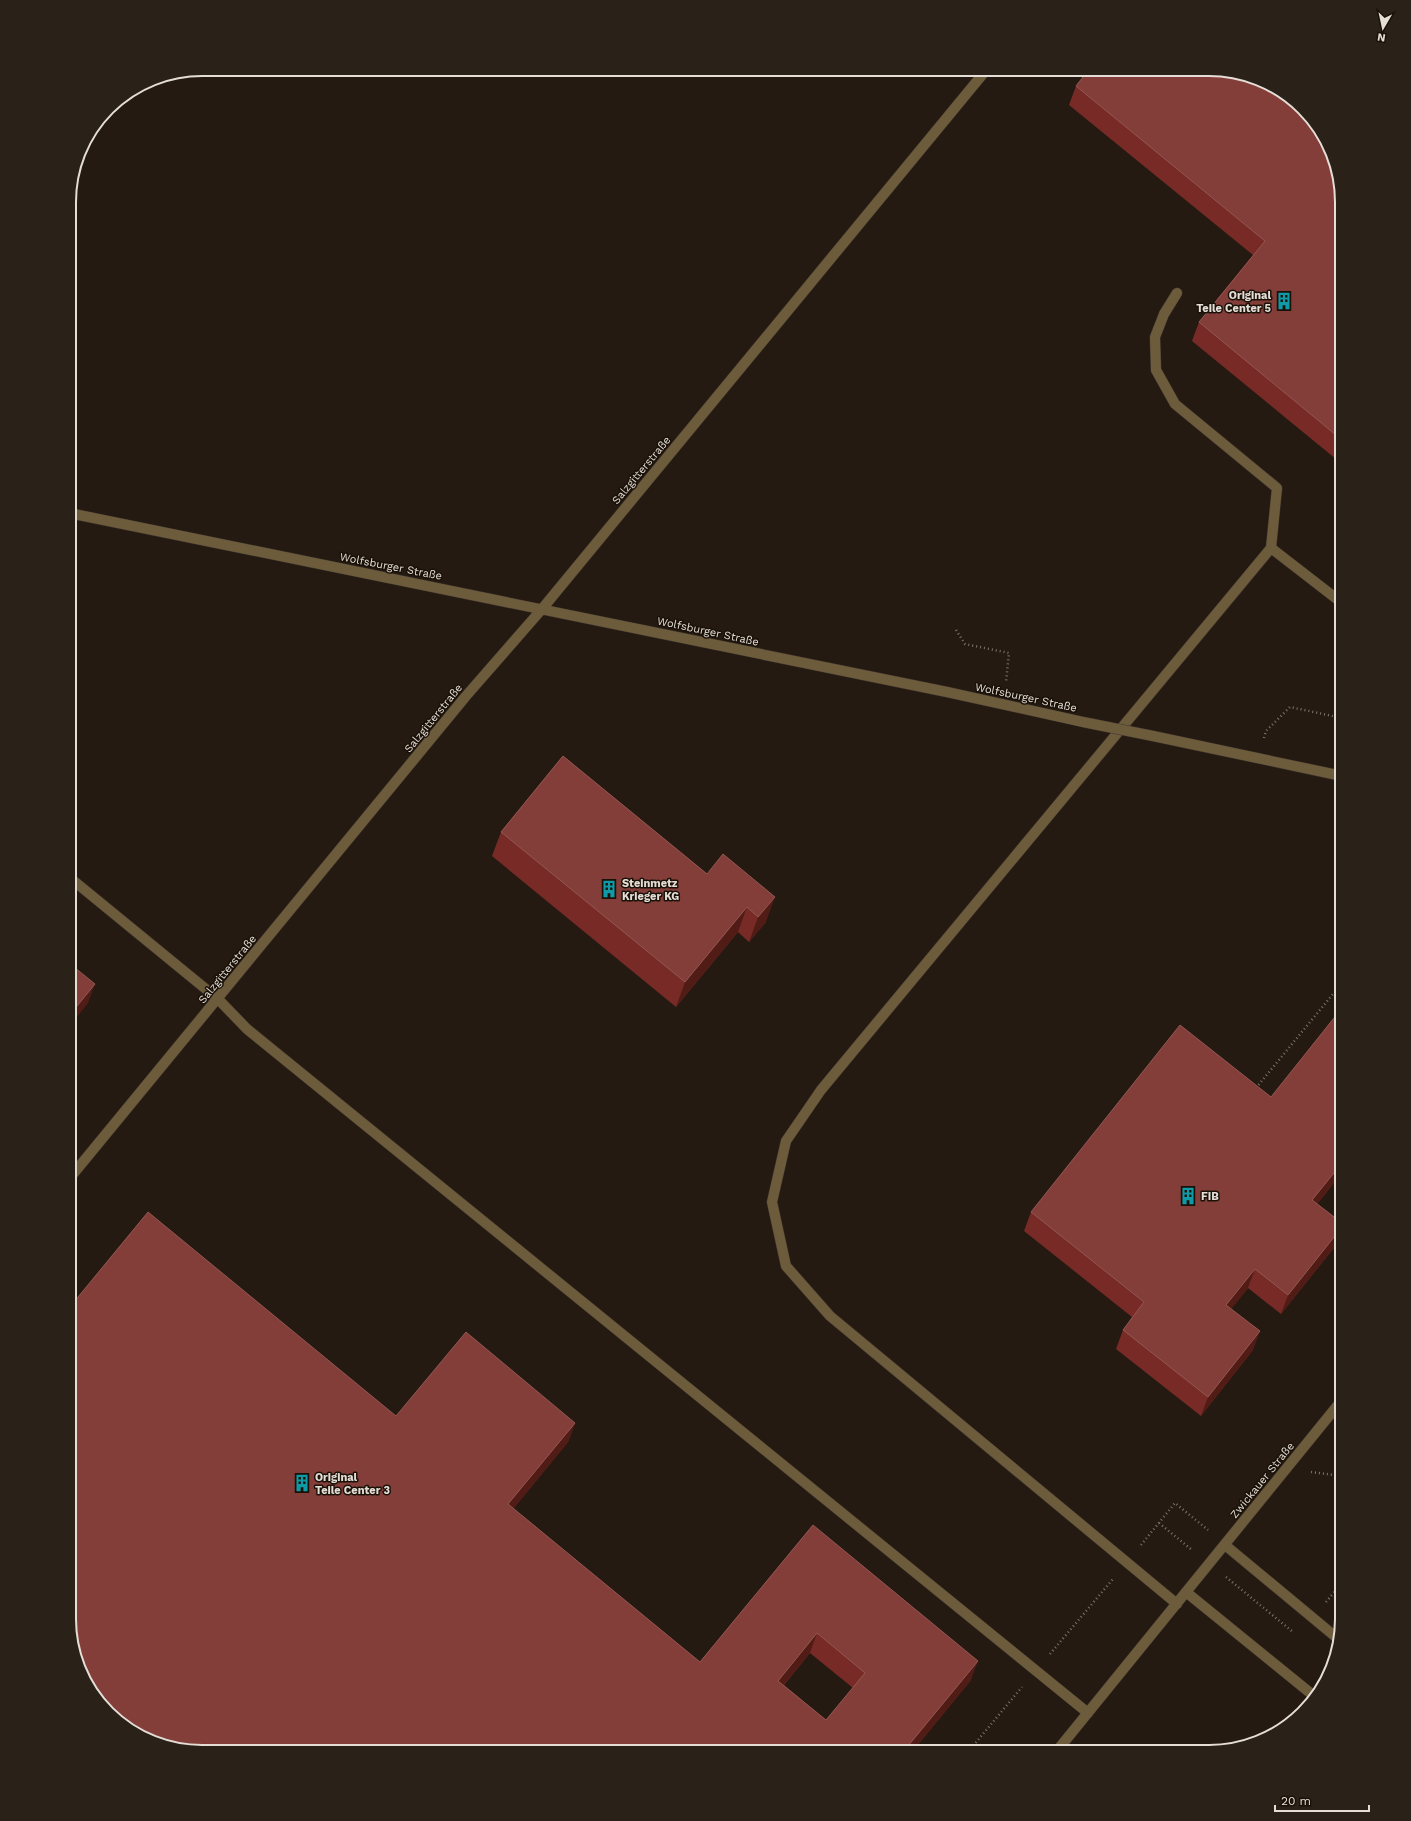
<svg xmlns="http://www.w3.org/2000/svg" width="1411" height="1821" font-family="'Work Sans',sans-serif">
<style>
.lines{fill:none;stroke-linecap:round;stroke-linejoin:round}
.minor-casing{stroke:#3f352d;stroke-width:11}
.path{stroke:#7c746c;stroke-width:2.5;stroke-dasharray:1 3;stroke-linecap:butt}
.minor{stroke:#6d5c3c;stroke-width:10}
.minor-bridge-casing{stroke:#3f352d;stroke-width:11;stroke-linecap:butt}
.minor-bridge{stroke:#6d5c3c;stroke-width:10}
.wall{fill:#782b26;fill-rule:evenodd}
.shaded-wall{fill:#521c16}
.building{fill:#843e39;stroke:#935752;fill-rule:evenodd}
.labels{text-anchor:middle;stroke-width:3;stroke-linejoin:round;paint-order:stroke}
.poi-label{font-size:11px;font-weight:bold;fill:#e4ded7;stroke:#1a1108;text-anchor:start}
.street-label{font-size:11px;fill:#e4ded7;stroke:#1a1108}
.rim{fill:none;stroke:#e4ded7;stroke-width:2}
</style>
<rect width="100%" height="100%" fill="#241a11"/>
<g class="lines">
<!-- minor casing -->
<g class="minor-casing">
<path id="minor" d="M1177 293 1164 314 1155 337 1156 370 1175 404 1277 488 1271 548 821 1090 786 1141 772 1202 786 1266 830 1316 1177 1604
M69 513 947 692 1083 722
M1271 548 1342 603
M1153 736 1342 776
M69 877 218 999 247 1029 1088 1713
M69 1179 466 696 542 609 987 69
M1225 1545 1337 1638
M1186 1592 1314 1696
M1056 1752 1342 1400"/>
</g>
<!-- path -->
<path class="path" d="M956 630 965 644 1009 653 1006 682
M1264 738 1266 731 1290 707 1342 718
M1256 1088 1342 983
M1311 1472 1342 1476
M1159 1523 1192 1550
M1141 1545 1175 1503 1208 1530
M1226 1577 1293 1632
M1326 1602 1341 1584
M1050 1654 1113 1579
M968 1752 1022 1687"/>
<!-- minor -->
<use href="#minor" class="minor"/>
<!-- minor-bridge casing -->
<g class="minor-bridge-casing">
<path id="minor-bridge" d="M1083 722 1153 736"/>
</g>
<!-- minor-bridge -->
<use href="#minor-bridge" class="minor-bridge"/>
</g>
<!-- wall -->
<path class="wall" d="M1076 86 1342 202V464L1192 341 1199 322 1253 255 1069 105Z
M563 756 766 922 749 942 738 932 676 1007 492 856 501 832Z
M1342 1008V1173L1317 1204 1342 1223V1229L1337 1244 1281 1314 1248 1288 1231 1309 1253 1350 1201 1416 1116 1349 1123 1330 1132 1317 1024 1231 1031 1212 1271 1097Z
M396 1416 575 1423 568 1442 513 1509 700 1662 813 1525 971 1680 912 1752H202ZM810 1653 853 1688 826 1720 784 1685Z"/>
<!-- shaded-wall -->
<path class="shaded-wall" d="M775 897 766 922 749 942 758 917Z
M747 907 738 932 676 1007 685 982Z
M95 984 88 1003 69 1027V1016Z
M1342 1163V1173L1305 1219 1312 1200Z
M1342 1227V1229L1337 1244 1281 1314 1288 1295Z
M1255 1269 1248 1288 1219 1324 1226 1305Z
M1260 1331 1253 1350 1201 1416 1208 1397Z
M575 1423 568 1442 501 1524 508 1504Z
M817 1633 810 1653 771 1700 778 1681Z
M978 1661 971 1680 912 1752H903Z"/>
<!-- building -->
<path class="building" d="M1089 69H1218L1275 87 1320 128 1337 167 1342 202V440L1199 322 1265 241 1076 86Z
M563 756 707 874 723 854 775 897 758 917 747 907 685 982 501 832Z
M69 963 95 984 69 1016Z
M1342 1008V1163L1312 1200 1342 1223V1227L1288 1295 1255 1269 1226 1305 1260 1331 1208 1397 1123 1330 1144 1302 1031 1212 1180 1025 1271 1097Z
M148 1212 396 1416 466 1332 575 1423 508 1504 700 1662 813 1525 978 1661 903 1752H202L136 1734 91 1693 74 1654 69 1619V1308ZM817 1633 865 1673 826 1720 778 1681Z"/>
<!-- icons -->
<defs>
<g id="building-bare" transform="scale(1.38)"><path d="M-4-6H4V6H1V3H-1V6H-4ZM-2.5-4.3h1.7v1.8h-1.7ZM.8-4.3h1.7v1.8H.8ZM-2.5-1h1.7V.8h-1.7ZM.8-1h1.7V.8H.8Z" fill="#0f9aa8" stroke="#1a1108" stroke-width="2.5" paint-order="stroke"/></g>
</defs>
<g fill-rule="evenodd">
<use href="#building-bare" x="1284" y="301"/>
<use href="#building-bare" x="609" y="889"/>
<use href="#building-bare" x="1188" y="1196"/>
<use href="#building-bare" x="302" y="1483"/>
</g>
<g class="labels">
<!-- poi labels -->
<g class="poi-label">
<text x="1271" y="299" text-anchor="end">Original<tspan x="1271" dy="13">Teile Center 5</tspan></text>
<text x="622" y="887">Steinmetz<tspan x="622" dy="13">Krieger KG</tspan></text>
<text x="1201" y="1200">FIB</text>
<text x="315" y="1481">Original<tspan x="315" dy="13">Teile Center 3</tspan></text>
</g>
<!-- street labels -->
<g class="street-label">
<text transform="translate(641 470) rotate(-50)" y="4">Salzgitterstraße</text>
<text transform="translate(391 566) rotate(11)" y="4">Wolfsburger Straße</text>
<text transform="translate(708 631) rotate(12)" y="4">Wolfsburger Straße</text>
<text transform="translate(1026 697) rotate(12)" y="4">Wolfsburger Straße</text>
<text transform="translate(433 718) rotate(-51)" y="4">Salzgitterstraße</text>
<text transform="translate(227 969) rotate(-51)" y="4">Salzgitterstraße</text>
<text transform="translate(1262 1480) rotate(-51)" y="4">Zwickauer Straße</text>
</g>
</g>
<!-- crop -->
<path d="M0 0H1411V1821H0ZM202 76H1209A126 126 0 0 1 1335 202V1619A126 126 0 0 1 1209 1745H202A126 126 0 0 1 76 1619V202A126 126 0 0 1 202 76Z" fill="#2a2119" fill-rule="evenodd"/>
<path class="rim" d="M202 76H1209A126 126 0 0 1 1335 202V1619A126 126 0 0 1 1209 1745H202A126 126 0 0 1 76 1619V202A126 126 0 0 1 202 76Z"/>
<!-- north arrow -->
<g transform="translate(1383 28) rotate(189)" stroke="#1a1108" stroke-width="3" paint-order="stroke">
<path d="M0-3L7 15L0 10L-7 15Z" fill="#e4ded7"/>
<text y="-6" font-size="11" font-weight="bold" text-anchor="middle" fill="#e4ded7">N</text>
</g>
<!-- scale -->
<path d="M1275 1805v6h94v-6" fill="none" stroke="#e4ded7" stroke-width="2"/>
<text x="1281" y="1805" font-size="12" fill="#e4ded7" stroke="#1a1108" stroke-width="3" paint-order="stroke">20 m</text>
</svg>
